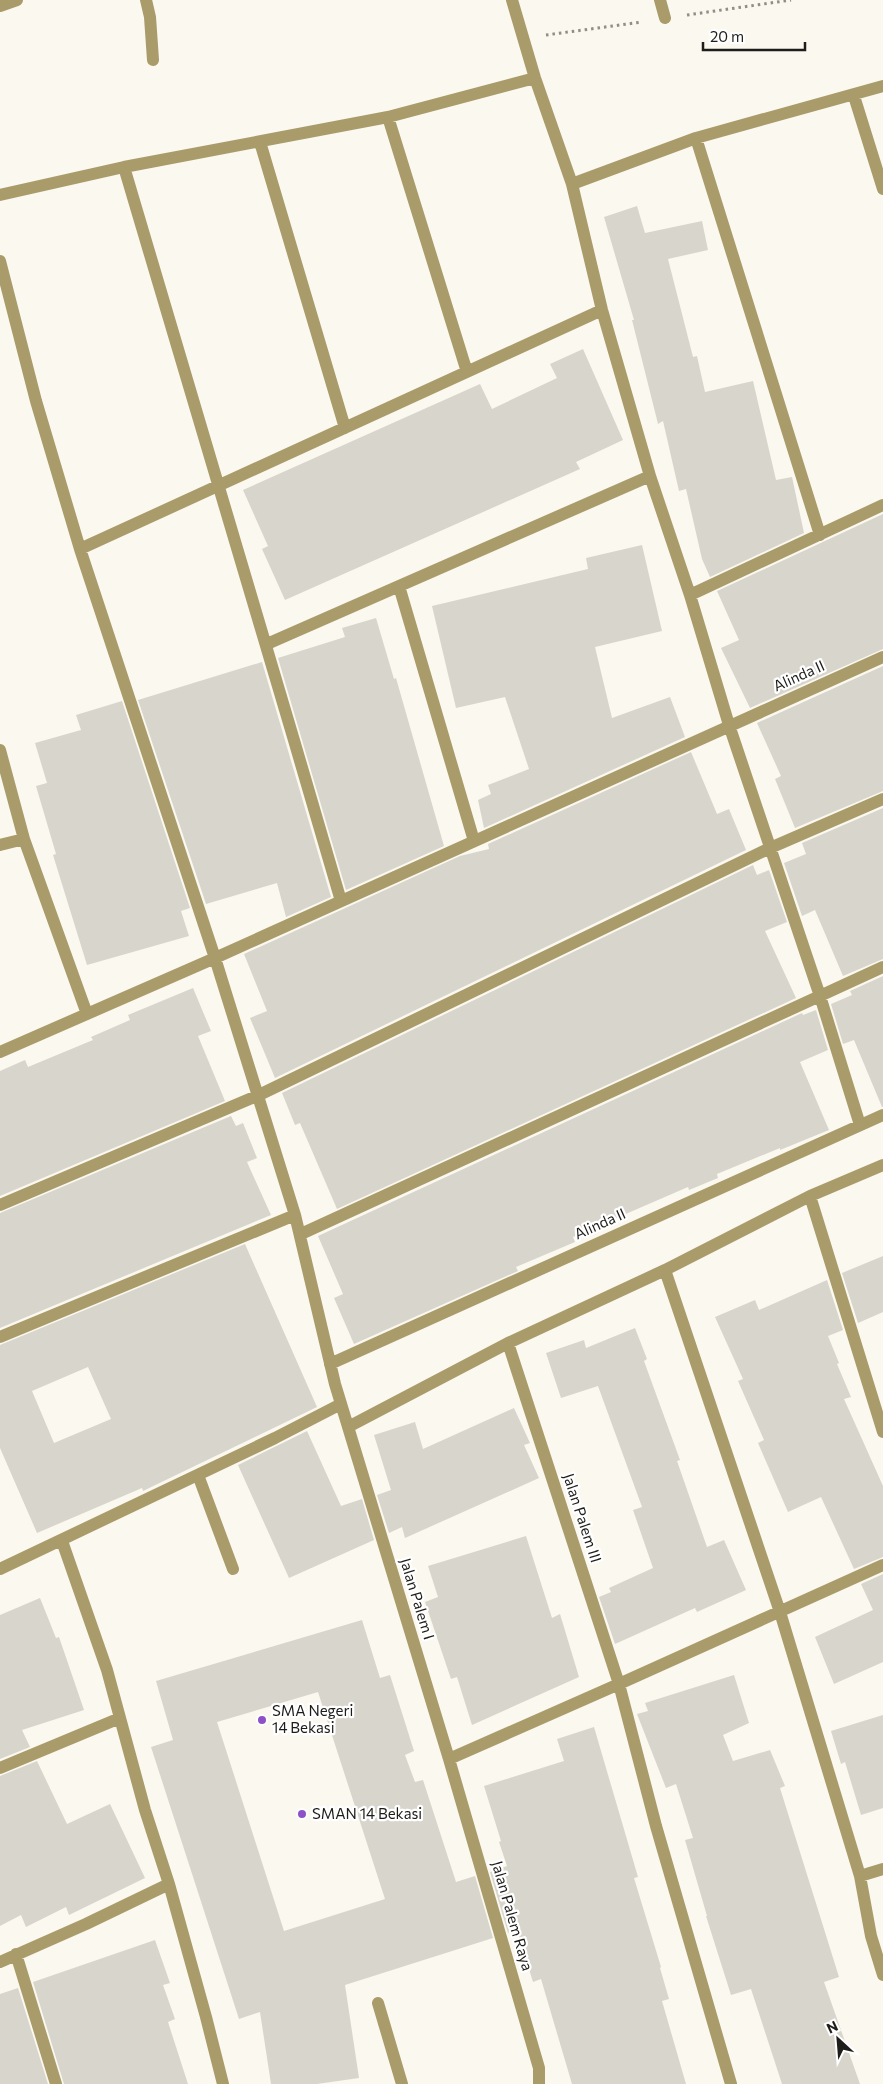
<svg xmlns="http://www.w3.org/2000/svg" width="883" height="2084" font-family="Commissioner,sans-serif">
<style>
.building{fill:#d8d5cd;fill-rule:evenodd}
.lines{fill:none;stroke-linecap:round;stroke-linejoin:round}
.path{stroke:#908e88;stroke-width:3;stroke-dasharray:2.5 4;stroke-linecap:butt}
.minor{stroke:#a99b6a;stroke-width:12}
.poi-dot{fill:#8d50c7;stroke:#fff;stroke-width:2}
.labels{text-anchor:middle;stroke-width:4.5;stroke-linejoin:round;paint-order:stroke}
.street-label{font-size:15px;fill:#1e1d1a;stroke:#fff}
.poi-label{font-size:15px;fill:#1e1d1a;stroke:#fff;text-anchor:start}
</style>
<rect width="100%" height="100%" fill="#faf8ef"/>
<!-- building -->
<path class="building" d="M637 206 645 233 702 221 708 250 668 259 693 357 697 356 705 392 753 381 776 480 792 477 804 533 710 577 702 559 686 489 679 491 663 421 658 424 632 320H634L604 217Z
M583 349 623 440 576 462 580 469 285 600 262 549 268 546 243 490 480 384 492 409 557 378 550 364Z
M883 514V649L750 708 721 648 739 640 717 591Z
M642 545 662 631 595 647 612 718 670 697 685 737 484 828 478 800 491 794 488 785 529 769 505 697 456 708 432 606 588 569 586 558Z
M376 618 394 679 396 678 444 846 346 890 278 658 345 637 342 628Z
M262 662 331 897 286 917 277 883 206 904 138 700Z
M883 666V791L795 828 775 779 781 776 757 723Z
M122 701 190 908 181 911 189 936 87 965 53 855 56 854 36 786 47 783 35 743 81 730 76 715Z
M691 752 717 814 729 809 746 850 275 1078 250 1018 267 1011 244 954 460 856 489 849 488 844Z
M883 808V959L843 976 815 910 802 916 784 863 806 854 802 843Z
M753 865 757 875 769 870 787 922 765 931 796 998 337 1209 300 1123 295 1125 282 1093Z
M883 976V1107H882L854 1040 843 1044 831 1004 852 995 850 991Z
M193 988 211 1031 198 1036 225 1101 0 1196V1071L25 1060 28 1067 93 1040 91 1037 130 1020 128 1015Z
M816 1010 828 1050 800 1062 829 1130 780 1150V1148L717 1174 718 1178 689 1190 688 1187 598 1226 573 1237 575 1242 516 1267 518 1271 354 1344 334 1298 343 1294 318 1236 802 1013 803 1015Z
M231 1116 236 1126 243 1123 257 1158 247 1162 271 1215 0 1328V1213Z
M245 1244 317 1407 143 1491 142 1488 37 1533 0 1448V1345ZM88 1367 111 1419 54 1443 32 1391Z
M883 1256V1312L858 1323 842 1273Z
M827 1280 843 1330 828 1336 839 1363 837 1364 851 1397 844 1399 883 1486V1557L854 1569 821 1497 788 1512 758 1443 764 1440 738 1381 743 1379 715 1317 755 1300 759 1310Z
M635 1328 647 1359 644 1361 680 1460 677 1461 707 1547 724 1540 746 1590 697 1612 695 1608 615 1644 599 1597 611 1592 609 1588 653 1568 633 1510 642 1507 598 1386 561 1398 546 1353 584 1340 586 1348Z
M514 1408 530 1443 524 1445 539 1478 405 1538 402 1527 389 1533 377 1495 391 1490 374 1435 415 1422 423 1449Z
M307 1431 341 1506 362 1499 374 1540 289 1578 238 1465Z
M526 1536 552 1618 560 1614 579 1677 472 1725 457 1677 451 1679 425 1602 438 1597 428 1566Z
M883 1574V1662L834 1684 815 1637 873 1610 861 1584Z
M40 1598 56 1638 59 1637 84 1710 22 1730 30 1747 0 1759V1615Z
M362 1620 380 1678 390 1675 414 1751 405 1755 415 1782 423 1780 456 1882 475 1876 493 1938 345 1985 359 2078 317 2084H271L260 2012 239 2019 151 1747 173 1740 156 1681ZM318 1692 385 1899 284 1931 217 1722Z
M734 1675 749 1723 723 1735 733 1761 770 1750 785 1786 780 1788 839 1977 824 1982 860 2084H782L751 1989 731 1995 706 1916H707L685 1840 693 1838 676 1784 666 1788 637 1714 648 1711 645 1703Z
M883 1715V1808L861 1815 845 1762 841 1764 831 1731Z
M594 1727 638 1877 634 1878 661 1967 660 1968 669 1999 662 2001 686 2084H572L541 1979 533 1982 517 1930 508 1933 490 1872 507 1866 499 1842 501 1841 484 1786 564 1761 557 1739Z
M37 1761 67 1824 110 1804 145 1878 69 1915 66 1907 26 1927 21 1915 0 1926V1776Z
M155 1940 170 1983 163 1985 175 2019 168 2022 188 2084H64L33 1982Z
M18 1988 48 2084H0V1994Z"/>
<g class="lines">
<!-- path -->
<path class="path" d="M687 15 791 0
M546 35 642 22"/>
<!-- minor -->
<path class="minor" d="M146 0 150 17 153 60
M512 0 535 78 572 184 602 310 650 476 690 595 729 725 820 996 860 1125
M660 0 665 18
M0 6 17 0
M854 96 883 189
M388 117 467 372
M696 138 820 535
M260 142 345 428
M124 167C196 412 270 656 341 901
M572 184 696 138 883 86
M0 195 124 167 388 117 535 78
M0 261 36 401 80 549 215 958 295 1215 335 1384 449 1759 539 2068V2084
M80 549 602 310
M399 586 474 841
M690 595 883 505
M267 644 650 476
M0 750 24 839 87 1014
M0 845 24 839
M0 1052 215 958 883 657
M810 1196 883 1432
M0 1205 259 1095 770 848 883 799
M301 1234 883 967
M665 1270 780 1612 860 1876 871 1936 883 1975
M0 1337 295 1215
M508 1343 619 1684 656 1826 731 2084
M330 1364 883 1115
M348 1427 508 1343 665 1270 810 1196 883 1165
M198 1475 233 1569
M62 1541 107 1670 145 1810 169 1884 206 2017 223 2084
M0 1569 275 1438 341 1404
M449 1759 619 1684 883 1565
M0 1768 120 1718
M860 1876 883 1869
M16 1954 56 2084
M0 1962 86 1924 169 1884
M378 2003 402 2084"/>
</g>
<!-- markers -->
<g class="poi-dot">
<circle cx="262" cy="1720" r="5"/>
<circle cx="302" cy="1814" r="5"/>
</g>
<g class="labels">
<!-- street labels -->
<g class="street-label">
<text transform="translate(799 676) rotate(-24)" y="5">Alinda II</text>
<text transform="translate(600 1224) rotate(-24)" y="5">Alinda II</text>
<text transform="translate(582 1518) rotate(72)" y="5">Jalan Palem III</text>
<text transform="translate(417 1599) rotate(73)" y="5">Jalan Palem I</text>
<text transform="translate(512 1916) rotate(74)" y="5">Jalan Palem Raya</text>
</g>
<!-- poi labels -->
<g class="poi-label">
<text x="272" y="1716">SMA Negeri<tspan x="272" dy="17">14 Bekasi</tspan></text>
<text x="312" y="1819">SMAN 14 Bekasi</text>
</g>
</g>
<!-- north arrow -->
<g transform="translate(838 2039) rotate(334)" stroke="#ffffff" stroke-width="4" paint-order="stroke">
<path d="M0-4L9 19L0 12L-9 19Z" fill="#1e1d1a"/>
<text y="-8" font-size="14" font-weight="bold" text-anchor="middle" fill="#1e1d1a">N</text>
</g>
<!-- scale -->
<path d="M703 42v8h102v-8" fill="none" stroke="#1e1d1a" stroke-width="2.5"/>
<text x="710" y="42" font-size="15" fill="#1e1d1a" stroke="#ffffff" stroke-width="4" paint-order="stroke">20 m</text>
</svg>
